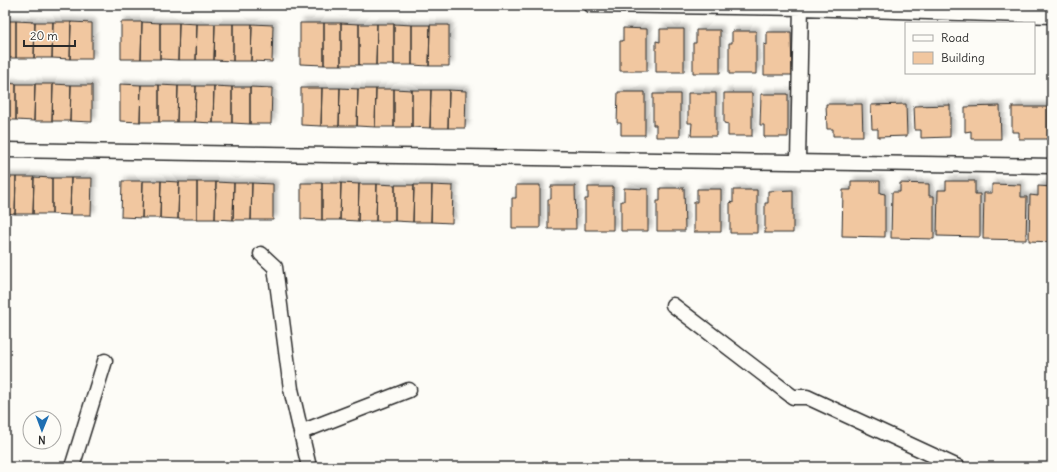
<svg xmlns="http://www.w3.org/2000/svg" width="1057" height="472" font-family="Delius,sans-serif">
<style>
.building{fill:#f1c7a0;stroke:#2b2b2b;filter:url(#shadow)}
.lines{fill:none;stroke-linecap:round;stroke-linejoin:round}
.minor-casing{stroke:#2b2b2b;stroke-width:17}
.minor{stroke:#fdfcf7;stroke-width:14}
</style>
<defs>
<filter id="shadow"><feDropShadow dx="3.5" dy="-3.5" stdDeviation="2" flood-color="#0004"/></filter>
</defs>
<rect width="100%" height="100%" fill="#fdfcf7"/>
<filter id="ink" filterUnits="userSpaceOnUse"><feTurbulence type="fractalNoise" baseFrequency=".025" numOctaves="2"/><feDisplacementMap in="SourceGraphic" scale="8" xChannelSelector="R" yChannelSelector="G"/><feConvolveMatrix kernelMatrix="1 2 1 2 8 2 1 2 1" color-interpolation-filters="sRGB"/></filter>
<g filter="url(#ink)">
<!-- building -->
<path class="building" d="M5 21H16V58H5Z
M16 21 35 22 34 58H16Z
M35 22H53L52 58H34Z
M53 22H71L70 59 52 58Z
M71 22 92 23V59H70Z
M121 22H142L141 59H121Z
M142 22 160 23V59H141Z
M160 23H179L178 60 160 59Z
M179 23 197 24 196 60H178Z
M300 23H324V65L300 64Z
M324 23H341V65H324Z
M341 23 359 24V65H341Z
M197 24H215L214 60H196Z
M215 24H233V61L214 60Z
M233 24H252L251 61H233Z
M252 24 273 25 272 62 251 61Z
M359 24H377L376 65H359Z
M377 24H394V65H376Z
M394 24 412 25V65H394Z
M412 25H430L429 66 412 65Z
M430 25H449V66H429Z
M623 28 647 29V71H620V41H623Z
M660 29H684V72H656V41L660 42Z
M696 30H720V73H693V43H696Z
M732 31H756V74H729V43H732Z
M767 32H791L792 75H764V44L767 45Z
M5 83 16 84V120H5Z
M16 84H35L34 121 16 120Z
M35 84H53L52 121H34Z
M53 84 71 85 70 121H52Z
M120 84 141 85 140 122 120 121Z
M71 85H92V122L70 121Z
M141 85H159V122H140Z
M159 85 178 86 177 122H159Z
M178 86H196L195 122H177Z
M196 86H214L213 123 195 122Z
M214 86 232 87V123H213Z
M232 87H250V124L232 123Z
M250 87 272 88 271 124H250Z
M301 88H322L321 126 301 125Z
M322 88H340L339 126H321Z
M340 88 358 89 357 126H339Z
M358 89H376L375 127 357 126Z
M376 89H394V127H375Z
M394 89 412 90V127H394Z
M412 90H431L430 128 412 127Z
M431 90H449L448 128H430Z
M449 90 466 91 465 128H448Z
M618 92H645V135H621V123H617Z
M688 93H716V136H691L692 123H688Z
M724 93H752V136H728V124L724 123Z
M653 94H680V137H656V125H653Z
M761 94H788V137H764V125H760Z
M826 104H862L863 136H833V129H827Z
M906 104 907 136 878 137V129H872L871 105Z
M950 105V137L921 138V130H915L914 106Z
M1000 106 1001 139H971V131L965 132V107Z
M1012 107H1048V139H1019V132H1012Z
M5 177H16L15 214 5 213Z
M16 177H34L33 214H15Z
M34 177 52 178V214H33Z
M52 178H71L70 215 52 214Z
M71 178H92L91 215H70Z
M122 181H143L142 218 121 217Z
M143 181H161L160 218H142Z
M161 181 179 182 178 219 160 218Z
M851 181H880V193L885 194V237L842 236 843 190H851Z
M946 181H975V194H980V237L937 236 938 190H946Z
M179 182H197V219H178Z
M197 182H216L215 219H197Z
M216 182 234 183 233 220 215 219Z
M234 183H252L251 220H233Z
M252 183 273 184V220H251Z
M301 183H322V220L301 219Z
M322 183H341L340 220H322Z
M341 183 359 184 358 221 340 220Z
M900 183 929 184V196H934V239L891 238 892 192H900Z
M359 184H377L376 221H358Z
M377 184 395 185V221H376Z
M992 184 1021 185V197H1027L1026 240 983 239 984 193H992Z
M395 185H414L413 222 395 221Z
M414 185H432L431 222H413Z
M432 185 453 186 452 223 431 222Z
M516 185H540V228H512V198H516Z
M551 186H575L576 229H548V199H551Z
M1038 186 1052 187V242L1029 241 1030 195 1038 196Z
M588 187H613V230H585V199H588Z
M624 188 648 189V231H621V201H624Z
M660 188H684L685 231H657V201H660Z
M697 189H721V232H694V202H697Z
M733 190H757V233H730V202L733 203Z
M793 190V233H765V203H768V191Z"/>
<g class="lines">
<!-- minor casing -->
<g class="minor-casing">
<path id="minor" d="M591 5 801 8 1052 16
M5 150 1052 166
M798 161 801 5
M261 254 275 267 291 389 309 467
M673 305 793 397H807L958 467
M301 432 409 390
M72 467 105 361"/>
</g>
<!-- minor -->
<use href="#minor" class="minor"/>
</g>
</g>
<!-- margin -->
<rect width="1057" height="472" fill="none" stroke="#fdfcf7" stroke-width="20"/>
<rect x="10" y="10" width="1037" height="452" fill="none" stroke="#2b2b2b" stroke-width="1.5" filter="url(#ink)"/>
<!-- legend -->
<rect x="905" y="22" width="130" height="52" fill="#fdfcf7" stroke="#a9a8a5"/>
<rect x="913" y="35" width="20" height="6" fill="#fdfcf7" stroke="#a9a8a5"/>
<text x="941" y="42" font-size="12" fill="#2b2b2b">Road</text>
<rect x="913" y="52" width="20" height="12" fill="#f1c7a0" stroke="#a9a8a5"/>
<text x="941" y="62" font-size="12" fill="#2b2b2b">Building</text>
<!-- north arrow -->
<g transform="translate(42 430) rotate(181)"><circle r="19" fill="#fdfcf7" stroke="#a9a8a5"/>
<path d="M0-3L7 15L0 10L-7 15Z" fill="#1f6fb2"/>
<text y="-6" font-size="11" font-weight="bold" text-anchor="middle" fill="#2b2b2b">N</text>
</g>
<!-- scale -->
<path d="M24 40v6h51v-6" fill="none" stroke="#2b2b2b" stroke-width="2"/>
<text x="30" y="40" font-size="12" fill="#2b2b2b" stroke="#fdfcf7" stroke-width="3" paint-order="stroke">20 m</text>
</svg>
